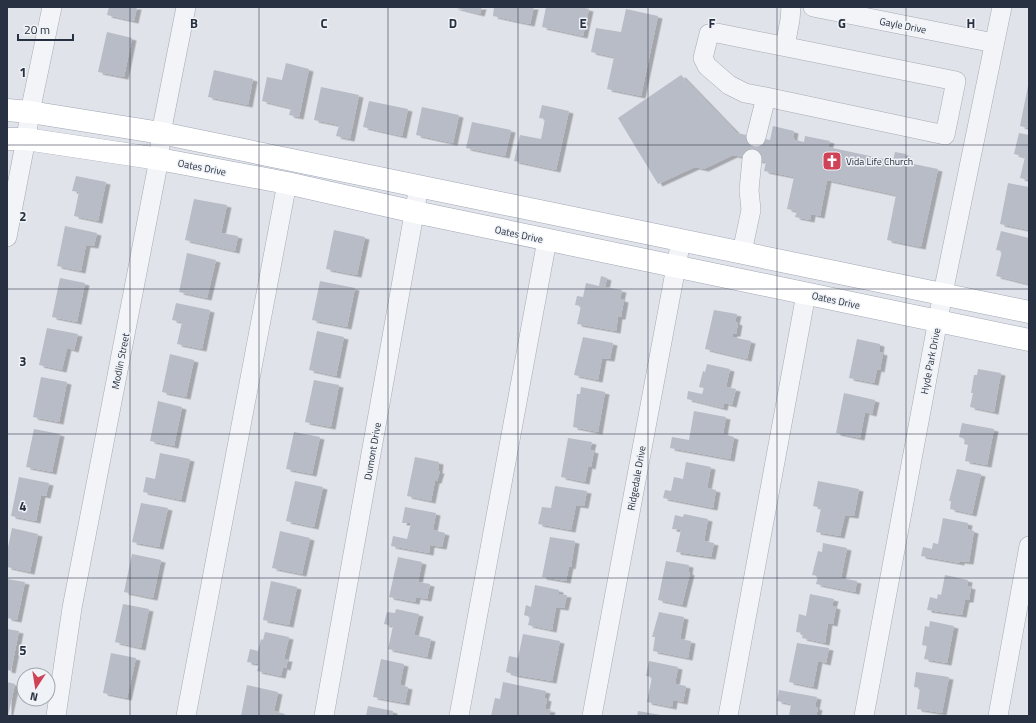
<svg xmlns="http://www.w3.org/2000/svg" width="1036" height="723" font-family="'Titillium Web',sans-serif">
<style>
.building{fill:#b7bcc6;filter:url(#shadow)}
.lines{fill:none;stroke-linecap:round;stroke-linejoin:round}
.minor-casing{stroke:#a5aab3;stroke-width:20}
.major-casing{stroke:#9fa7b5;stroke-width:23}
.minor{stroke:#f3f4f7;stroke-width:19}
.major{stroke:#fff;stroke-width:22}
.grid{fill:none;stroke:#283141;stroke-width:1;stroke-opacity:0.55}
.labels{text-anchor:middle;stroke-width:3;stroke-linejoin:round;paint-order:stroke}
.street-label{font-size:10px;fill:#283141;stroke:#eff2f6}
.poi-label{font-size:10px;fill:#283141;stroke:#eff2f6;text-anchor:start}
.grid-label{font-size:13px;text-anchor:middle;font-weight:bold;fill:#283141;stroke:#eff2f6;stroke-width:3;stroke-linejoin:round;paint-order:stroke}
</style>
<defs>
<filter id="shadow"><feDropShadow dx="4.5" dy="2.5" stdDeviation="0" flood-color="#0004"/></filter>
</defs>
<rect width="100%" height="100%" fill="#e0e3e9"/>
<!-- building -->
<path class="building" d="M109 7H137L134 21 107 15Z
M453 7H482L480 14Z
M494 7H534L530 24 493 16Z
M546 7H580L589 9 583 36 542 27Z
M626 9 658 16 641 96 607 89 614 57 591 52 596 28 621 32Z
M107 32 132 38 124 77 98 72Z
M286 63 309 69 299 117 289 115 291 108 262 101 267 77 282 80Z
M214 70 253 79 248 105 208 97Z
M681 75 737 133 770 140 773 126 794 131 793 137 795 140 804 142 805 136 830 141 828 147 893 161 895 152 906 154 904 162 938 169 921 247 887 240 896 195 827 180 820 216 811 214 810 220 795 217 797 211 787 209 794 177 764 171 766 162 733 155 704 169 695 167 658 184 618 118Z
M1028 86H1029V128L1020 126Z
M321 87 359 95 350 139 336 136 339 125 314 120Z
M369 101 408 109 402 136 363 127Z
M542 105 569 111 556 170 514 161 520 135 541 139 545 119 539 118Z
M422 107 459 115 453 143 416 135Z
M472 122 511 130 505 156 466 148Z
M1019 133 1029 135V180L1020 178 1025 157 1014 154Z
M76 176 106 182 98 221 74 216 79 192 72 191Z
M1008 183 1029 187V230L1000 224Z
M194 199 227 205 221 233 238 236 235 251 185 240Z
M65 226 97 233 94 246 86 245 81 271 57 266Z
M334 230 365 237 357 275 326 269Z
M1001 231 1029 238V284L996 276 1002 251 996 250Z
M187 253 216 260 207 298 179 292Z
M601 276 607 278 605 287 622 290 620 299 624 300 621 317H618L616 331 577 324 581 306 575 305 577 296 583 297 586 283 599 286Z
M60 278 85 283 77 322 52 317Z
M320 281 355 288 347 327 312 320Z
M176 303 210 310 202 349 177 344 182 322 172 320Z
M714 310 737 314 735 322 738 323 736 334H733L732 337 751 341 747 359 705 349Z
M47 328 78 334 74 350 67 348 62 370 39 365Z
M317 331 344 337 336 376 309 370Z
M583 337 613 343 610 359 602 358 598 380 574 375Z
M857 339 880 344 879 352 883 353 880 370 877 369 874 383 849 378Z
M170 354 194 360 186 397 162 392Z
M707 364 730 369 726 387 736 389 732 405 724 403 723 408 687 399 688 391 702 394 704 388 699 387 703 371 705 372Z
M978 369 1001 373 994 412 970 407 973 393H971L974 375H977Z
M41 377 67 382 59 422 33 417Z
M314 380 339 385 331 427 305 422Z
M581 387 605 392 598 432 573 427 577 394H580Z
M844 393 875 400 872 414 865 412 860 438 836 433Z
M158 401 182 407 174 446 150 441Z
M694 411 726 417 723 434 734 437 730 459 670 448 672 437 689 440Z
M962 423 994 429 987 465 965 461 968 445 964 444 965 439 959 437Z
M34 429 60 434 52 472 26 467Z
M294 432 320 437 312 474 286 469Z
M568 438 592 442 590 450 594 451 591 467 588 466 585 482 561 477Z
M160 453 190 459 181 500 143 492 146 477 155 479Z
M415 457 439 462 438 471H440L437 481H435L431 501 407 496Z
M686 462 711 467 707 488 716 490 713 508 663 498 665 490 671 491 674 477 683 479Z
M957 469 981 474 972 514 950 509 951 501H949Z
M19 477 49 483 46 496 41 495 36 521 11 516Z
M295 481 323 487 314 527 286 521Z
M818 481 859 489 854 516 845 515 840 536 816 532 821 508 813 506Z
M555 486 587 491 584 506 576 505 571 530 538 524 542 507 551 508Z
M141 503 168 508 159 547 132 542Z
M405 507 436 513 433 530 445 533 442 547 430 545 429 553 391 546 393 536 407 539 411 523H402Z
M684 514 708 519 704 541 714 543 711 557 676 552 681 530 672 529 675 515 683 517Z
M943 518 968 523 967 529 974 531 969 562 960 561V563L921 556 923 547 932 549 933 543 938 544Z
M12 528 38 534 30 572 7 567V552Z
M280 531 310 538 302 574 272 568Z
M550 537 575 541 571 567 569 566 566 581 542 577Z
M823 543 847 548 841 578 857 581 855 592 816 584 818 576 812 575 818 551 822 552Z
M132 554 161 560 153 598 124 592Z
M398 557 422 562 418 582 430 584 427 599 416 597 415 602 389 597Z
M666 561 689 565 688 572 690 573 682 605 658 600Z
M945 575 968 580 967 586 971 587 969 600H965L962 615 927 610 930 597 937 599 938 594 941 595Z
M7 579 25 582 17 620 7 618Z
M271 581 297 587 289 625 263 620Z
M535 585 559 590V594L567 595 564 608 556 607 552 630 528 625 530 617 524 615 526 605 531 607Z
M810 594 834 599 832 606 836 607 833 624 828 623 825 643 802 638 803 633 796 632 799 614 806 616Z
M123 604 149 609 141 648 115 642Z
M396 609 419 614 414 635 431 639 427 657 388 649 393 626 384 624 387 612 395 613Z
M659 612 684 617 680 639 691 641 688 658 653 651 655 637H652Z
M930 621 954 626 947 663 924 659 927 646 922 645 925 626 929 627Z
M7 629 19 631 11 671 7 670Z
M265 632 289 637 284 659H288L286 668 283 667 281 676 257 671 259 664 247 662 250 649 258 651 261 639 263 640Z
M523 634 560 641 552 681 516 675 506 672 509 656 518 658Z
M797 643 829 648 826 663 818 661 813 687 789 682Z
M111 653 136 658 127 698 103 693Z
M381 659 404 664 400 685 408 687 405 703 373 697Z
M649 661 678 667 675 684 686 686 683 702 673 700 672 707 647 702 652 677 646 676Z
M916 672 949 677 942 713 917 709 920 688 914 687Z
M7 682 15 684 8 716H7Z
M503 682 546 691 544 698 547 699 545 709 551 710 549 716H491L495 698 500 699Z
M247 685 278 692 274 711 285 714 284 716H241Z
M779 690 817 697 815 707 818 708 816 716H789L791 704 777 701Z
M368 706 393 711 392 716H366Z
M638 711 661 715 660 716H637Z"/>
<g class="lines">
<!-- minor casing -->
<g class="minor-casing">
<path id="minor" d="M813 7 994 43
M785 46 790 20 791 7
M756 137 766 97 945 135 956 81 717 33 709 34 703 58 707 66 729 85 745 93 766 97
M7 237 26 139 30 112 52 7
M742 252 751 210 749 190 752 159
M56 716 72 608 159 159 161 133 186 7
M186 716 287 183
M324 716 419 186
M459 716 547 240
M592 716 681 240
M728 716 806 294
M864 716 943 293 1002 7
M998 716 1029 546"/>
</g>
<!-- major casing -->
<g class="major-casing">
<path id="major" d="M7 110 30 112 161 133 1029 312
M7 139H26L159 159 287 183 415 212 1029 340"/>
</g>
<!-- minor -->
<use href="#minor" class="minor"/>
<!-- major -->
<use href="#major" class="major"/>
</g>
<!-- grid -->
<path class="grid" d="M130 7V716M259 7V716M388 7V716M518 7V716M648 7V716M777 7V716M906 7V716M7 145H1029M7 289H1029M7 434H1029M7 578H1029"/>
<!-- icons -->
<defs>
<g id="church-square" transform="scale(1)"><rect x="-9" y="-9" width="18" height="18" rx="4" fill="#d04356" stroke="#eff2f6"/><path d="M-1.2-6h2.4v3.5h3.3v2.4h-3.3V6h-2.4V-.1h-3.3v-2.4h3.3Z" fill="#fff"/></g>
</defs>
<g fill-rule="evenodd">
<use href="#church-square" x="832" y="161"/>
</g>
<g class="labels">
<!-- street labels -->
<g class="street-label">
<text transform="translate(903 25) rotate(11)" y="4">Gayle Drive</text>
<text transform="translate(202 167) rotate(11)" y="4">Oates Drive</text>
<text transform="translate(519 234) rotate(12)" y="4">Oates Drive</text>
<text transform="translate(836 300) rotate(12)" y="4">Oates Drive</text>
<text transform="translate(120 361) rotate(-79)" y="4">Modlin Street</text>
<text transform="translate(930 361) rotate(-79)" y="4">Hyde Park Drive</text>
<text transform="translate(372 451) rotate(-80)" y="4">Dumont Drive</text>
<text transform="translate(636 478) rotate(-80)" y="4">Ridgedale Drive</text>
</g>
<!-- poi labels -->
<g class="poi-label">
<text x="846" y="165">Vida Life Church</text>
</g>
</g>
<g class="grid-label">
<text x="194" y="28">B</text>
<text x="324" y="28">C</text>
<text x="453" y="28">D</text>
<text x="583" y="28">E</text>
<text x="712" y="28">F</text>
<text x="842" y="28">G</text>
<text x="971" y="28">H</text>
<text x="23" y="77">1</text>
<text x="23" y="221">2</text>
<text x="23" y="366">3</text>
<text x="23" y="511">4</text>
<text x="23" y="655">5</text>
</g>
<!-- border -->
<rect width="1036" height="723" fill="none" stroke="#283141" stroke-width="16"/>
<!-- north arrow -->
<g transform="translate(36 687) rotate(192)"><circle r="19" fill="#eff2f6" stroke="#9fa5ae"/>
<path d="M0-3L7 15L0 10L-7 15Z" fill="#d04356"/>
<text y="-6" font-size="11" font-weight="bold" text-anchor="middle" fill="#283141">N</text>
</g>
<!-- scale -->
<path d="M18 34v6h55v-6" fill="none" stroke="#283141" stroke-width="2"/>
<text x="24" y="34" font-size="12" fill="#283141" stroke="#eff2f6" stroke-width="3" paint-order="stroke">20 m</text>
</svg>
